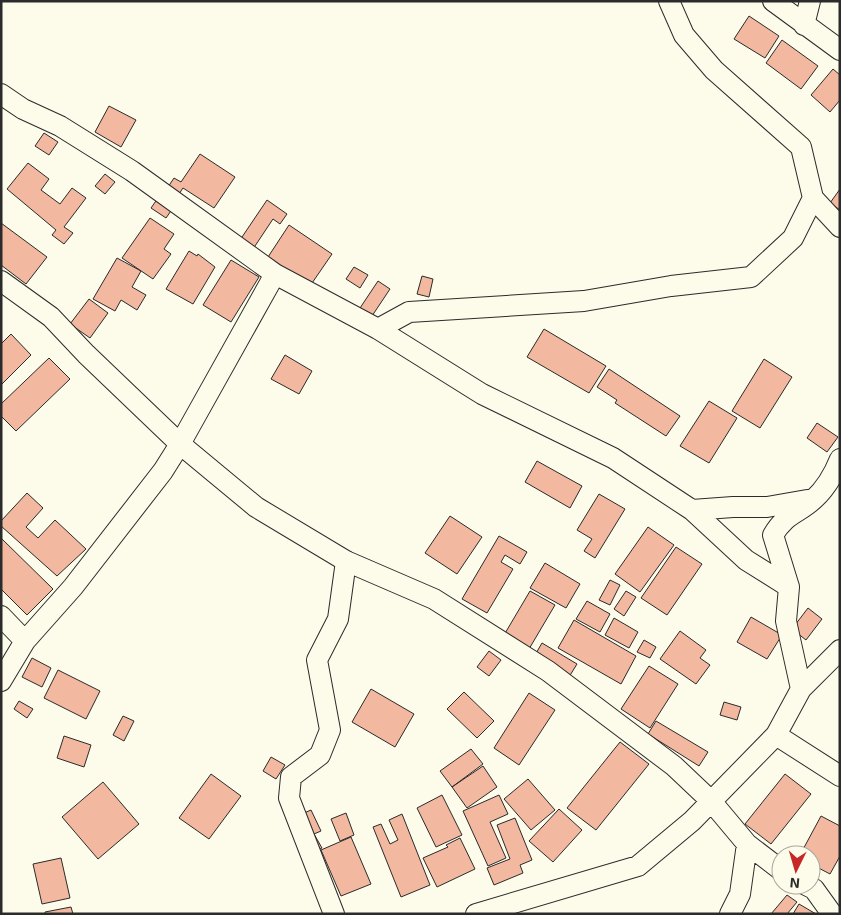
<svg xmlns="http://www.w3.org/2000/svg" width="841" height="915" font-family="'Exo 2',sans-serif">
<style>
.building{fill:#f2b8a0;stroke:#2b2b2b}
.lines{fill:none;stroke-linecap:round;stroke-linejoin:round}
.minor-casing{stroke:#2b2b2b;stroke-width:22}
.minor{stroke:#fdfbea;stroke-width:20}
</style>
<rect width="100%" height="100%" fill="#fdfbea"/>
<!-- building -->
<path class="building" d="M749 16 779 36 765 58 734 39Z
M782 40 818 66 801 89 766 63Z
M833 69 840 75V100L830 112 811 95Z
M109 106 136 120 121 147 95 132Z
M44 133 58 142 49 155 35 146Z
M200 154 235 177 214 208 183 188 179 194 168 187 174 178 181 182Z
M28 163 49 179 41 190 60 204 72 188 86 198 64 227 73 233 64 244 52 235 56 230 7 189Z
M105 174 115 182 105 194 95 186Z
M840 189V210L830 203Z
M158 198 173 208 166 218 151 208Z
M267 200 287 214 280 224 273 219 253 249 240 240Z
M150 218 174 234 164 249 171 254 153 279 122 258Z
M1 223 47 257 26 284 1 265Z
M289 225 332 254 310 286 268 257Z
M189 251 197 256 198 254 215 267 193 304 166 289Z
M117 258 141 271 132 287 146 295 137 310 121 300 115 311 93 299Z
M231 260 259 277 231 322 203 305Z
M354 267 368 275 360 288 346 279Z
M422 276 433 279 429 297 417 294Z
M378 281 390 289 372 316 360 308Z
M89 299 108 313 90 338 70 324Z
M544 329 606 366 589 393 527 357Z
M11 334 31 355 1 385V344Z
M285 355 312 371 299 394 271 379Z
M49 358 70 379 16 431 1 416V404Z
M764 359 792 377 760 428 732 411Z
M609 369 680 416 666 436 615 403 617 400 597 387Z
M709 401 737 418 709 463 680 446Z
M817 423 838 437 827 452 807 438Z
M537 461 582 486 570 508 525 482Z
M27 493 43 508 26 527 38 538 55 520 86 549 57 576 1 526V521Z
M599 494 625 509 595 558 584 551 592 539 577 530Z
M450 516 482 537 457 574 425 553Z
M648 527 674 545 640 592 615 574Z
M499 536 527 552 520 564 505 555 501 562 513 569 487 613 462 599Z
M1 538 53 589 27 615 1 589Z
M676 547 702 564 667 615 641 598Z
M545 563 580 584 566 608 530 588Z
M610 580 620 585 610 605 599 600Z
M530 591 555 605 529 649 504 635Z
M626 591 636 597 624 616 614 609Z
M587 601 610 614 600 632 576 619Z
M808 608 822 619 806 640 792 629Z
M751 617 782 635 767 659 737 642Z
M614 618 638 632 629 648 605 635Z
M574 620 636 656 621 684 558 648Z
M680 631 706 650 700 658 710 665 696 684 660 659Z
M644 640 656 647 650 658 637 652Z
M542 643 577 664 569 677 535 655Z
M489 651 501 660 489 676 477 667Z
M32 658 51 668 42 687 22 677Z
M649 666 678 684 650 728 621 709Z
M58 670 100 691 86 719 44 698Z
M371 689 414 714 395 747 352 722Z
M464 692 494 721 477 738 447 709Z
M529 693 555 710 519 765 494 748Z
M19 701 33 709 27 718 14 709Z
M724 702 741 707 737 720 720 715Z
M123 716 134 721 124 741 113 735Z
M656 721 708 752 699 766 648 734Z
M64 736 91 745 84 767 57 758Z
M620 742 649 764 596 830 567 808Z
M471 749 483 764 452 787 440 771Z
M271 757 285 765 276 779 263 771Z
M483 766 497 787 467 808 452 787Z
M211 774 241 796 209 839 179 818Z
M785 774 811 794 771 844 745 824Z
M528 779 555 810 531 830 504 799Z
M103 782 139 824 98 859 62 817Z
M442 795 462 835 436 847 417 808Z
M499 795 508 814 490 822 506 858 488 866 463 811Z
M559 809 582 830 553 862 529 841Z
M311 810 321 831 314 834 322 848 313 852 297 816Z
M346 813 354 835 340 841 331 819Z
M402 814 430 885 401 897 373 827 381 824 390 844 398 840 389 820Z
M821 816 840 826V856L830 874 811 864V855H800Z
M515 818 532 860 520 865 523 873 494 885 487 868 510 859 497 825Z
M351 837 371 884 341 896 321 850Z
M460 838 475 869 437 887 423 858 448 847 446 845Z
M61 858 70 898 42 904 33 864Z
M787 895 797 902 787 914H771Z
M799 904 816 914H793Z
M71 907 73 914H45V912Z"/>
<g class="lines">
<!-- minor casing -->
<g class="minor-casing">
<path id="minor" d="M669 1 684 35 714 70 801 147 813 198 840 227
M773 1 840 50
M804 25 810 1
M1 94 23 109 60 126 132 171 275 274 378 329 482 394 613 458 692 510 746 560 789 587 786 621 801 689
M1 281 51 317 86 354 180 444 256 507 346 561 434 599 548 671 674 766 711 801 747 844 781 870
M378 329 409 312 584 301 671 286 751 277 793 238 813 198
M692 510 733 507H767L807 500
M789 587 773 535C786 513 798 514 814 499 826 488 834 474 840 459
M1 616 25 641
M1 681 25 641 73 587 163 471 180 444 275 274
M776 735 840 776
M806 885 814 889 832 914
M334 914 289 798 291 777 320 755 330 730 317 660 338 619 346 561
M476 914 638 866 692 821 776 735 801 689 840 650
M730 914 740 894 747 844"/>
</g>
<!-- minor -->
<use href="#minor" class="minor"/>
</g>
<!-- border -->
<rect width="841" height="915" fill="none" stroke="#2b2b2b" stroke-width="5"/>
<!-- north arrow -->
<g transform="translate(796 870) rotate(185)"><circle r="24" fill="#fdfbea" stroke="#a9a89e"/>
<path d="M0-4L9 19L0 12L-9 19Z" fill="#c62828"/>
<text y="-8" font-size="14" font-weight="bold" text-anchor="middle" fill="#2b2b2b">N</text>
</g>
</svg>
